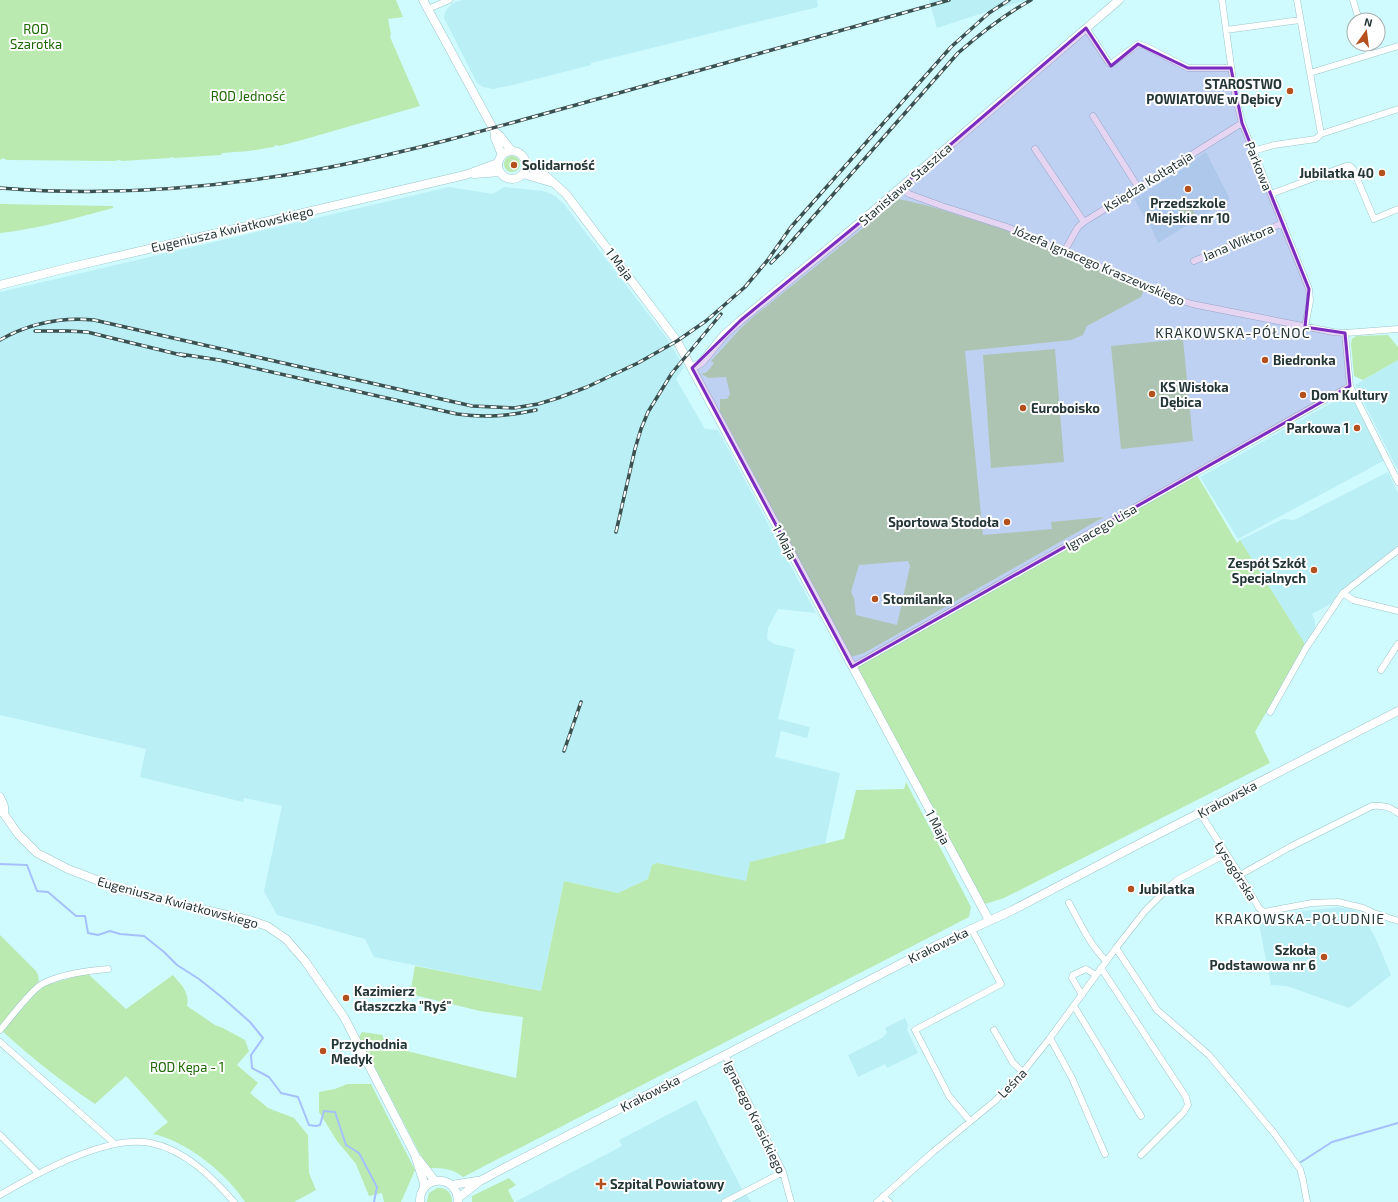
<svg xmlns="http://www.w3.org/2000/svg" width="1398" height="1202" font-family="'Exo 2',sans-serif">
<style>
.built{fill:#baeff5}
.green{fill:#baeaaf;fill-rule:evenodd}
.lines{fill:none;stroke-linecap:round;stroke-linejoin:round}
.stream{stroke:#a6bffd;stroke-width:2}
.minor-casing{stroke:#9cc6ca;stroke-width:7}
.tertiary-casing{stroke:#9cc6ca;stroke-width:9}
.minor{stroke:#fff;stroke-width:6}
.tertiary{stroke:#fff;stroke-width:8}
.rail-casing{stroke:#3b5051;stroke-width:3.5}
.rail{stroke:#fff;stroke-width:2;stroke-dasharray:6;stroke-linecap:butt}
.marked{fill:#7b2cbf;fill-opacity:0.2;stroke:#7b2cbf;stroke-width:3;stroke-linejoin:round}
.poi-dot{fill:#b4501d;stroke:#fff;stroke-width:1.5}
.labels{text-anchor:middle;stroke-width:4;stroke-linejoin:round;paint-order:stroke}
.park-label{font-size:13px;fill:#1c6700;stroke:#fff}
.poi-label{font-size:13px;font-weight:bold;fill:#253637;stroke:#fff;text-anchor:start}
.street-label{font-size:13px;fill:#253637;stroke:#fff}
.neighbourhood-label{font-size:14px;letter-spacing:1px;fill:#253637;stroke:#fff}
</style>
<rect width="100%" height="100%" fill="#cffbff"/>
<!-- built -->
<path class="built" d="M462 0H817L818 7 591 63V65L517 84 493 89 483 87 477 83 444 18 445 12 447 9 453 3Z
M929 0H1027L989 11 937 28Z
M1206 152 1230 199 1158 243 1152 229 1134 199 1186 167 1187 164Z
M449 187 493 194 504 187 544 191 555 196 563 203 666 337 684 367 676 379 705 429 718 430 816 613 778 609 768 628 767 639 774 644 795 649 778 719 810 727 807 738 781 731 775 757 840 773 825 844 750 862 746 882 657 863 652 865 648 879 618 893 564 881 541 991 374 957 365 939 277 915 264 891 282 806 244 798 243 802 140 777 146 749 0 715V292Z
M1398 360V468L1396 467 1355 385Z
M1349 393 1385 460 1238 539 1200 477Z
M1388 472 1398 493V547L1339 592 1331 604 1312 614 1315 621V630L1305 644 1240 540 1283 519 1294 520Z
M1339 907 1352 909 1362 914 1376 939 1391 975 1349 1008 1287 986 1271 985 1259 924 1272 917 1295 912Z
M905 1018 908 1025 907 1030 918 1053 887 1068 885 1064 858 1077 848 1055 882 1038 887 1033 885 1028Z
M696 1100 745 1195 746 1194 751 1202H515L622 1146 619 1140Z"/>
<!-- green -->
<path class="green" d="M0 0H396L403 17 388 19 391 34 390 37 420 106 302 140 279 146 276 145 273 147 249 151 222 153 221 155 175 158 172 157 169 158 122 161 119 160 115 161 7 160 3 158 0 160Z
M504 164a8 8 0 1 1 16 0a8 8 0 1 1-16 0Z
M899 199 929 206 1006 230 1144 289 1141 297 1087 326 1083 335 1071 340 965 351 983 535 1052 529 1051 522 1104 517 864 653 851 657 720 411V399H727L730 394 726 377 709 378 701 374 707 372 714 363 711 361 742 327 752 318ZM908 561 910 566 897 625 856 615 854 598 851 592 859 565Z
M0 204 113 206V208C76 218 38 229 0 233Z
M1188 204 1197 216 1188 222 1179 210Z
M1388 335 1398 347V360L1363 380 1354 376 1351 343 1352 339 1356 336Z
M1183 339 1193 441 1121 449 1111 346Z
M1055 349 1064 462 991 468 983 355Z
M1197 475 1237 543 1240 540 1305 644 1255 732 1270 763 1004 898 985 904 858 671V667L861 665Z
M906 782 971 907 969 917 463 1177C452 1168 442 1168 429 1168L419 1152 359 1037 362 1032 383 1035V1038L399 1049 516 1078 523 1017 480 1011 410 994 415 966 541 991 564 881 618 893 648 879 652 865 657 863 746 881 750 862 844 839 856 790 904 789Z
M0 935 36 971 38 975 39 981 0 1025Z
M87 973 126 1009 173 975C181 985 190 992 187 1006L215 1025 223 1028 245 1040 249 1051 237 1065 258 1083 250 1093 268 1108 294 1118 308 1135 309 1173 316 1190 294 1202H245C227 1174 187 1141 153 1134L168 1122 126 1076 95 1104C62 1082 32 1058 2 1031L41 987Z
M347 1084H371L415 1170 401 1202H384L382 1193 369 1196 356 1164 337 1141 319 1112V1092L335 1089Z
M509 1178 516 1185 508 1190 514 1202H472V1196Z
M437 1188C447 1187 452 1193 452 1202H427L429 1193Z"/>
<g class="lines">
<!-- stream -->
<path class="stream" d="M0 864 27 865 37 891 48 892 76 916H85L88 933 98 935 110 931 120 934 144 936 164 952 177 965 199 979 224 999 250 1022 263 1038 251 1055 252 1068 269 1077 281 1093 298 1097 309 1125 316 1126 320 1125 324 1111 335 1112 346 1145 359 1153 377 1187 374 1202
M1301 1162 1332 1142 1398 1123"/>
<!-- minor casing -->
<g class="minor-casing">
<path id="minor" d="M1222 0 1235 95 1242 123 1309 289 1310 301 1305 327
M1297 0 1310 73
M1353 0 1359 20
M428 9 449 0
M1086 28 1109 63 1111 64 1138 44 1145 46 1188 68H1231
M1226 30 1300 20
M1366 44 1369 54
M1093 116 1138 187
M1321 134 1310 73 1398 46
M1035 149 1084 222
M1253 151 1274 145 1316 139 1321 134 1398 109
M901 188 909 194 942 206 1007 227 1177 299 1192 304 1333 332 1345 333 1398 329
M1271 194 1346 166H1350L1353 169 1374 219 1398 209
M1065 250 1078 227 1084 222 1242 123
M1194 261 1283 223
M1345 333 1350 386 1398 482
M1343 593 1353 600 1398 611
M852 667 1350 386
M1381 670 1398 644
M1270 712 1306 648 1343 593 1398 550
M1200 813 1240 875 1259 908 1264 912 1312 903 1338 902 1363 908 1374 913 1398 921
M1240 875 1290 847 1372 806C1382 805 1390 806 1398 813
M1069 903C1080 923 1090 945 1106 961
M1116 948 1157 1010 1209 1055 1274 1133 1300 1169 1303 1180 1307 1202
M1101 968 1186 1097 1188 1105 1183 1113 1141 1155
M1082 995 1072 978 1073 975 1086 969 1096 975
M1074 1006 1141 1116
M0 1030C11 1018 29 992 42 984 62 974 86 971 108 969
M994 1030 1013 1063 1023 1072
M1050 1038 1072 1078 1105 1154
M0 1042 115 1144
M725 1055 777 1160 783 1172 791 1202
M970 1121 949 1096 915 1030 1001 984 971 928
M0 1135 38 1173
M0 1195C37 1173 108 1134 151 1143 185 1150 212 1177 234 1202
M883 1196 889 1202
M725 1202 783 1172
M877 1202 933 1152 995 1101 1023 1072 1050 1038 1116 948 1145 911 1168 888 1177 880 1226 854"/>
</g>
<!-- tertiary casing -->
<g class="tertiary-casing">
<path id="tertiary" d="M423 0 495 132V138L502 155
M495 132 500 136 511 150
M498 165a14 14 0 1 1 28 0a14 14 0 1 1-28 0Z
M527 165 546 176 566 194 677 341 989 920
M474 174 500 172
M523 174 550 182
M0 285 63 269 465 175 498 163
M692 368 702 362 724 335 741 320 858 224 1119 0
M0 797 4 806V814L0 810
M4 814 18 834 37 853 68 869 120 889 161 900 249 920 267 926 286 939 305 961 344 1017 415 1155 424 1183V1188
M418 1159 435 1181
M452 1185 477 1181
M458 1198 480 1181 506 1167 725 1055 937 945 1013 910 1135 846 1398 711
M420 1202C419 1175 457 1173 458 1201"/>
</g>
<!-- minor -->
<use href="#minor" class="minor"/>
<!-- tertiary -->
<use href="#tertiary" class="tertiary"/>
<!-- rail casing -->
<g class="rail-casing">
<path id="rail" d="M0 188C110 197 223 188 331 167 422 149 511 123 601 98 717 65 833 33 949 0
M771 263 784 250 958 53C981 33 1004 15 1031 0
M35 331H68L87 332 185 356
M0 340C30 323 60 317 94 320L472 406 514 408 538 404 558 398 587 387 638 363 677 341 706 321 745 287 767 261 791 227 951 47 989 13 1009 0
M180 354 219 360 457 414C485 418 508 416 536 410
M616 532 635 449 641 429 648 412 672 373 721 314
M564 751 581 702"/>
</g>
<!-- rail -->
<use href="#rail" class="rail"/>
</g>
<!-- marked area -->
<path class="marked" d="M1086 28 1111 66 1138 44 1188 68H1231L1242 123 1309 289 1305 327 1345 333 1350 386 852 667 692 368 741 320 858 224Z"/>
<!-- markers -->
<g class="poi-dot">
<circle cx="1290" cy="91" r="4"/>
<circle cx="514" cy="165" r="4"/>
<circle cx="1382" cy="173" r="4"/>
<circle cx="1188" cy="189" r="4"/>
<circle cx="1265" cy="360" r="4"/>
<circle cx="1152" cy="394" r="4"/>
<circle cx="1303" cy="395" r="4"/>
<circle cx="1023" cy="408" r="4"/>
<circle cx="1357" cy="428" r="4"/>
<circle cx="1007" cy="522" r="4"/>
<circle cx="1314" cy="570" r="4"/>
<circle cx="875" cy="599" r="4"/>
<circle cx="1131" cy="889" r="4"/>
<circle cx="1324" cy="957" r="4"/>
<circle cx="346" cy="998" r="4"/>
<circle cx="323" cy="1051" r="4"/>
<path d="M599 1178h4v4h4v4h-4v4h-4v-4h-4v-4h4z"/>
</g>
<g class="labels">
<!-- park labels -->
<g class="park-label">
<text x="36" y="34">ROD<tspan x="36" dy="15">Szarotka</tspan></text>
<text x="248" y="101">ROD Jedność</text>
<text x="187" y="1072">ROD Kępa - 1</text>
</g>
<!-- poi labels -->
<g class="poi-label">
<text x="1282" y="89" text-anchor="end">STAROSTWO<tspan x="1282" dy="15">POWIATOWE w Dębicy</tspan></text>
<text x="522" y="170">Solidarność</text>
<text x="1374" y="178" text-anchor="end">Jubilatka 40</text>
<text x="1188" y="208" text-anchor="middle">Przedszkole<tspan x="1188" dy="15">Miejskie nr 10</tspan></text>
<text x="1273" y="365">Biedronka</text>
<text x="1160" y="392">KS Wisłoka<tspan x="1160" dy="15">Dębica</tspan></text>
<text x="1311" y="400">Dom Kultury</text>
<text x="1031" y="413">Euroboisko</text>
<text x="1349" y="433" text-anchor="end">Parkowa 1</text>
<text x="999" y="527" text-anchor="end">Sportowa Stodoła</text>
<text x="1306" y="568" text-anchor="end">Zespół Szkół<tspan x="1306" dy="15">Specjalnych</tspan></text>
<text x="883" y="604">Stomilanka</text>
<text x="1139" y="894">Jubilatka</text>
<text x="1316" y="955" text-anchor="end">Szkoła<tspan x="1316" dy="15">Podstawowa nr 6</tspan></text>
<text x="354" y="996">Kazimierz<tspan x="354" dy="15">Głaszczka "Ryś"</tspan></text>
<text x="331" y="1049">Przychodnia<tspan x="331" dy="15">Medyk</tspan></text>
<text x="610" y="1189">Szpital Powiatowy</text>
</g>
<!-- street labels -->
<g class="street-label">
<text transform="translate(1259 166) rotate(68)" y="5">Parkowa</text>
<text transform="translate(1148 181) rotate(-32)" y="5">Księdza Kołłątaja</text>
<text transform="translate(905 184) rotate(-41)" y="5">Stanisława Staszica</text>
<text transform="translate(232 229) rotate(-13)" y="5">Eugeniusza Kwiatkowskiego</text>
<text transform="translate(1238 242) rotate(-23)" y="5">Jana Wiktora</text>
<text transform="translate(620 264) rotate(53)" y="5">1 Maja</text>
<text transform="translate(1099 265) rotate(23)" y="5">Józefa Ignacego Kraszewskiego</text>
<text transform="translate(1101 527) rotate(-30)" y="5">Ignacego Lisa</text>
<text transform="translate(785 542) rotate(62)" y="5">1 Maja</text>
<text transform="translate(1227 799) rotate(-28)" y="5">Krakowska</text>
<text transform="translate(938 827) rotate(62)" y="5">1 Maja</text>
<text transform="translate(1236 871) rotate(58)" y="5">Łysogórska</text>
<text transform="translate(178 902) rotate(15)" y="5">Eugeniusza Kwiatkowskiego</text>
<text transform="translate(938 945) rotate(-26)" y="5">Krakowska</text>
<text transform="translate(1012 1083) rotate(-46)" y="5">Leśna</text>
<text transform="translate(650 1093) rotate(-27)" y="5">Krakowska</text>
<text transform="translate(755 1117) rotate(64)" y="5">Ignacego Krasickiego</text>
</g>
<!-- neighbourhood labels -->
<g class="neighbourhood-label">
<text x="1233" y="338">KRAKOWSKA-PÓŁNOC</text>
<text x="1300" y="924">KRAKOWSKA-POŁUDNIE</text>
</g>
</g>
<!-- north arrow -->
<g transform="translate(1366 32) rotate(14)"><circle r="19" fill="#ffffff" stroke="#a8afaf"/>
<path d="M0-3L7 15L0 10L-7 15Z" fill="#b4501d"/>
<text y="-6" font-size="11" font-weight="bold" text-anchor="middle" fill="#253637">N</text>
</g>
</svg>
